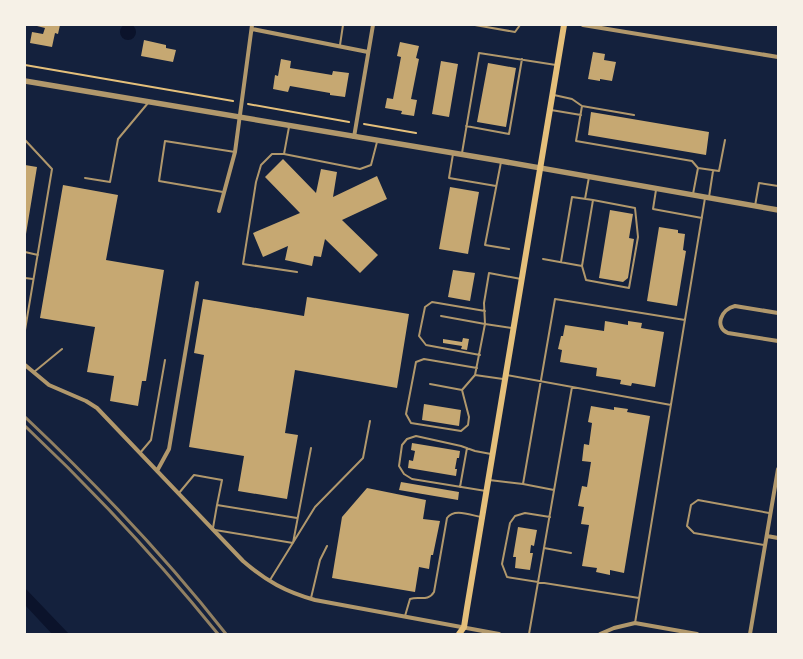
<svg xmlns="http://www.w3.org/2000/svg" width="803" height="659" font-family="Poppins,sans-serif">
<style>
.water{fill:#0b132b}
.building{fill:#c6a872}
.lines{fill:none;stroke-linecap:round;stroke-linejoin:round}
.path{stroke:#e5c07b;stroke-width:2}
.service{stroke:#b1986c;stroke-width:2}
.minor{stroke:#b1986c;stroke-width:4}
.tertiary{stroke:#b1986c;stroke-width:5.5}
.secondary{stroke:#e5c07b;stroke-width:6}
.rail{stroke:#918062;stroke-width:3}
</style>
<rect width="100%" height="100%" fill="#14213d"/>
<!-- water -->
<path class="water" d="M120 32a8 8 0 1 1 16 0a8 8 0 1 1-16 0Z
M25 588 69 634H52L25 605Z"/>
<!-- building -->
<path class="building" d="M33 25H60L58 34 55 33 52 47 30 43 32 32 43 34 45 28Z
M144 40 166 45V48L176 50 173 62 141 56Z
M400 42 419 46 416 58 419 59 411 99 417 100 414 116 401 114 402 111 385 108 387 98 393 99 401 57 397 56Z
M593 52 605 54 604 60 616 62 612 81 600 79V81L588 79Z
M281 59 291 61 290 68 332 75 333 71 349 73 345 97 330 95V93L290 86 288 92 273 89 275 75 278 76Z
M441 61 458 64 449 117 432 114Z
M488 63 516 68 506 127 477 122Z
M591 112 709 132 706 155 588 135Z
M283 159 316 193 321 169 337 172 333 197 377 176 387 199 342 220 378 255 360 273 325 239 321 257 314 256 312 266 285 260 288 246 263 257 253 233 300 213 265 177Z
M25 165 37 167 26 234H25Z
M63 185 118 195 106 260 164 270 146 381H142L138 406 110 401 114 376 87 372 95 327 40 318Z
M450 187 479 192 468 254 439 249Z
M610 210 633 214 629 238 634 239 628 278 623 282 599 278Z
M659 227 678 230V233L685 234 683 250 686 251 677 306 647 301Z
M453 270 475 273 470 301 448 297Z
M307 297 409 314 397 388 295 370 285 433 298 435 287 499 238 491 244 456 189 447 204 355 194 353 203 299 304 316Z
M605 321 628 325V321L642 323 641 328 664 332 655 387 632 383 631 386 620 384 621 380 596 376 597 368 560 362 562 350 558 349 561 336H563L565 325 604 331Z
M463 338 469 339 467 350 461 349 462 346 443 343V339L462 342Z
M424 404 461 410 459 426 422 420Z
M591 406 614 410V407L628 409 627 412 650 416 624 573 610 570V575L596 572 597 568 582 566 589 525 581 524 584 507 578 506 582 486 587 487 591 462 582 461 584 444 589 445 592 423 588 422Z
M412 443 460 451 459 458H457L455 469H457L456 476 408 468 409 460 413 461 415 451 411 450Z
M401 482 459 492 458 500 399 490Z
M367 488 426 500 423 519 440 521 433 555H431L429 569 419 567 415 592 332 578 342 517Z
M518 527 537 530 534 546 531 545 530 553H533L530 570 515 568 516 557H513Z"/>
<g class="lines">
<!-- path -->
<path class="path" d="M25 65 233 101
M248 104 349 122
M364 124 416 133"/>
<!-- service -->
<path class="service" d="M475 25 515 32 520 25
M340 45 343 25
M554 95 572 99 582 106 634 115
M582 106 576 141 692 161 698 168 719 171 725 140
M551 110 581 115
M466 126 509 134 522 59
M289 127 284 154 360 169 371 165 377 142
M25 140 52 169 25 330
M462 153 479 53 556 65
M284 154H272L261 165 256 182 243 264 297 272
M453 154 449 178 496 186
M501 162 485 245 509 249
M85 178 110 182 118 139 148 103
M656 190 653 209 702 218
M223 192 159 181 165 141 235 152
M693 194 698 168
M709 197 713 171
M585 199 589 177
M755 206 759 183 778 186
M25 252 38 255
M543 259 582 266 593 200 572 197 561 262
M582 266 586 280 629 288 638 237 635 208 593 200
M25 278 33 279
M441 316 485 324 475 375 503 379
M512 328 485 324 484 303 489 273 521 279
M480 355 426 345 419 336 425 307 432 302 485 311
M34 372 62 349
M507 375 671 405
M430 384 462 390 475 375
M462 390 469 417 468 425 461 431 411 423 406 414 416 362 424 359 477 368
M140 453 151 440 165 360
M489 480 523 484 555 299 685 320
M523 484 554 490
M460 487 467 448
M486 491 412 479 404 474 399 466 402 445 407 439 416 436 461 446 475 451 491 454
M179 493 194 475 222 480 217 505
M550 517 525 513 515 516 510 523 502 564 507 577 639 598
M213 528 217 505 297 518
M215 530 293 543 311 448
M764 545 694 533 687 526 691 505 698 500 769 513
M544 548 571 553
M270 580 315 507 363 458 370 421
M311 598 320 560 327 546
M405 616 410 599C419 596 428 602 434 592L447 518C454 508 470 515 481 517
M635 623 705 198
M529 634 572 387"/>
<!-- minor -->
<path class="minor" d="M583 25 778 57
M252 29 368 52
M354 137 373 25
M219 211 235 152 252 25
M778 313 735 306C721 309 714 327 728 333L778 341
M25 365 49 385 86 401 97 408 243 561C266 581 286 592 315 600L499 634
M157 471 169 449 197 283
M767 536 778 538
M600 634 614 628 635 623 697 634
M750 634 778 469"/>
<!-- tertiary -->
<path class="tertiary" d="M25 81 501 161 778 210"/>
<!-- secondary -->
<path class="secondary" d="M459 634 464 627 467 608 564 25"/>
<!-- rail -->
<path class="rail" d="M25 417C97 485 165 556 226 634
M25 426C94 491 158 560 218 634"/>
</g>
<!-- border -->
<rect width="803" height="659" fill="none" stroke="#f6f1e7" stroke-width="52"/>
</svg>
